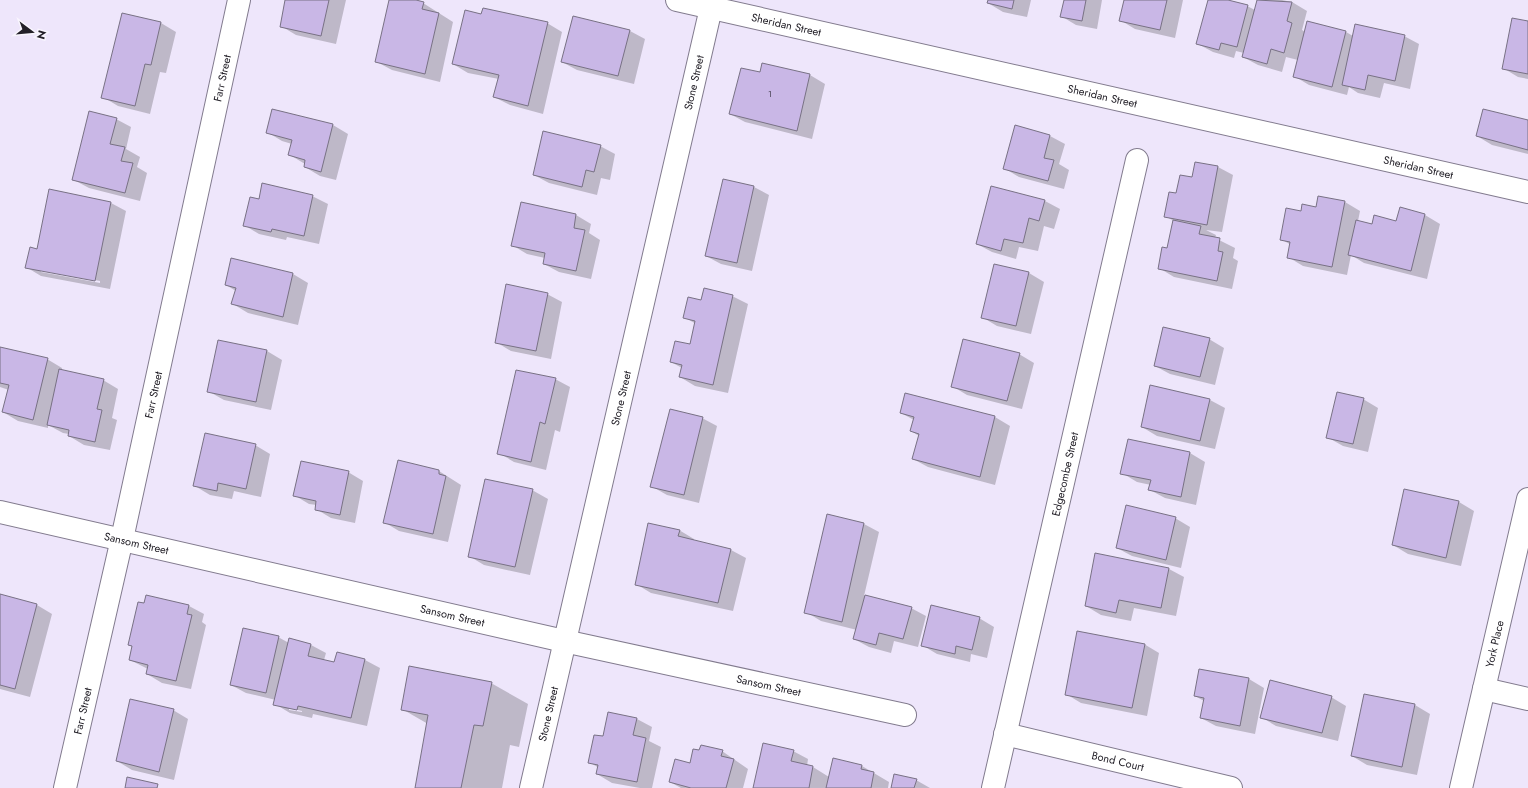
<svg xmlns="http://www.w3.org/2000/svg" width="1528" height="788" font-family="Jost,sans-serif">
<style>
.shadow{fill:#0003;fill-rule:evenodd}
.building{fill:#c9b7e6;stroke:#787184}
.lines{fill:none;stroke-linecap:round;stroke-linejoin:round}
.minor-casing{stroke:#827b8e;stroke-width:24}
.minor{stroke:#fff;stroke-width:22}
.labels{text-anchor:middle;stroke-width:3;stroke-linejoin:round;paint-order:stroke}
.number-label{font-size:9px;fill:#4c4658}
.street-label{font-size:11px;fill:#232028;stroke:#f9f6fe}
</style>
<rect width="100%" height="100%" fill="#eee6fb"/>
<!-- shadow -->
<path class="shadow" d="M286 0H346L336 44 296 35 281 26Z
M390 0H411L423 3 453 22 440 82 392 70 377 62Z
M989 0H1031L1027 17 1003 12 988 3Z
M1065 0H1102L1097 29 1076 25 1061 16Z
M1125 0H1183L1175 38 1135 29 1120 20Z
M1209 0H1224L1247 6 1255 10 1258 0H1282L1292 2 1307 11 1302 30 1305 32H1346L1353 36H1404L1419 44 1410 89 1384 83 1380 98 1358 93 1349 87 1347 95 1309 85 1294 76 1298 60 1286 57 1282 72 1258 65 1243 57 1244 53 1236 51 1234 58 1213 52 1198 44Z
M482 15 547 23 562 32 543 114 510 105 494 97 499 79 468 73 453 64Z
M573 17 630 31 645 39 634 84 577 70 562 62Z
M1528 22V79L1518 77 1503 68Z
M161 23 176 32 166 73 160 72 150 114 118 106 103 97Z
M763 64 810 75 825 84 812 139 745 122 730 114 761 74Z
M116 119 131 127 126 149 140 157 137 167 147 173 140 201 89 188 74 180Z
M1528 121V154L1492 145 1477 136Z
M333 125 348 134 336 180 320 176 305 167V164L290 155 292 144 282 141 267 132Z
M1050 136 1065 144 1059 164 1069 170 1064 189 1019 177 1004 168Z
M600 146 615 154 610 180 601 178 597 195 549 183 534 175Z
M1218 167 1233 175 1222 232 1206 230 1216 235 1215 238 1235 248 1233 258 1238 261 1232 289 1174 277 1159 268 1168 249 1174 221 1165 216 1177 194Z
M724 180 754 187 769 195 752 271 721 264 706 256Z
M50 190 111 203 126 211 110 289 41 276 26 267 38 250ZM41 270 100 281V283L41 272Z
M312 196 328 204 319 244 287 237 286 240 259 234 244 225 260 200Z
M1045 201 1060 209 1054 229 1044 226 1038 251 1019 247 1016 259 992 252 977 244Z
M1345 202 1360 211 1358 221 1373 225 1397 222 1400 209 1425 215 1440 224 1427 279 1364 263 1351 255 1347 275 1303 266 1288 257 1291 245 1281 239 1302 212Z
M521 203 576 215 591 224 589 233 600 240 591 279 559 272 544 264 545 258 527 254 512 245Z
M232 259 293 274 308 283 298 325 248 313 233 304 236 291 226 285Z
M1029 273 1044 282 1031 334 997 326 982 317Z
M547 294 562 302 551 359 511 351 496 342Z
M732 296 748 304 728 393 695 386 680 377 682 368 671 362 690 345 696 324 684 317 702 301Z
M1209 339 1224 348 1215 385 1170 374 1155 366Z
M219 341 267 351 282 360 271 410 224 400 208 391Z
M0 348 47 359 62 368V371L103 380 118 389 112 418 117 420 110 450 84 445 69 436V434L63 433 48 425V428L18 421 3 412 9 390 0 387Z
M1019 354 1034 363 1022 409 967 395 952 386Z
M555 379 570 387 560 432 555 430 546 470 514 462 499 453Z
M905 394 995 417 1010 426 995 485 928 467 913 459 919 436 911 431 914 420 901 413Z
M1363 399 1378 408 1368 452 1343 446 1327 437Z
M1210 400 1225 408 1215 449 1157 436 1142 427Z
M702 418 717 426 699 503 667 495 651 486Z
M1129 441 1190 453 1205 462 1196 505 1165 498 1150 490 1151 485 1137 482 1122 473Z
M255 445 270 454 261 497 234 491 232 499 210 495 195 486Z
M398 461 439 471 461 485 448 542 399 531 384 522Z
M348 472 363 481 355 523 331 518 316 509 317 505 309 504 294 495Z
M532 490 548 499 530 575 484 565 469 556Z
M1405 490 1459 502 1474 511 1461 566 1408 554 1393 545Z
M1175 518 1190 527 1181 568 1132 556 1117 548Z
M864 524 879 532 864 596 911 608 926 616 918 647 894 641 891 653 869 647 854 639 857 630 821 621 806 612Z
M679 530 694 539V541L731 550 746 558 733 611 651 593 636 584Z
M1169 569 1184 577 1176 616 1134 608 1131 621 1101 615 1086 606Z
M0 595 37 605 52 614 30 697 0 689Z
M147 596 189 606 204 614 202 622 206 625 191 689 162 683 147 674 148 669 130 660 133 647 129 645Z
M979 618 994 627 987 658 971 654 970 662 937 654 922 645Z
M278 637 289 643 311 645 326 653 324 660 335 663 365 660 380 668 367 726 313 714 312 718 290 713 275 704 276 700 246 693 231 685ZM289 708 302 711V712L289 710Z
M1144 644 1159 653 1147 716 1081 703 1066 694Z
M1249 679 1264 688 1255 734 1216 726 1201 718 1204 701 1195 696Z
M491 683 528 704 519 747 510 745 502 788H416L428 724 402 709Z
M1331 697 1346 706 1338 741 1276 726 1261 717Z
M1415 705 1430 714 1417 775 1367 765 1352 756Z
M173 710 188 719 174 780 132 770 117 761Z
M637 719 652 727 649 741 661 747 652 788H640L612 783 597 774 599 768 589 762 604 738Z
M722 751 748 769 743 788H681L670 782 690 764Z
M793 751 808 759 807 766 813 767 829 777 834 759 862 766 889 782 888 788H754Z
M916 780 930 788H892Z"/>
<!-- building -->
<path class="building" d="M285 0H329L321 36 280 27Z
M389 0H416L424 2 422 9 439 13 425 74 375 62Z
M988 0H1014L1012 9 987 3Z
M1064 0H1086L1082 21 1060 17Z
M1124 0H1167L1160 30 1119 21Z
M1208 0H1228L1248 5 1237 47 1221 43 1219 50 1196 44Z
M1257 0 1292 2 1287 21 1292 23 1284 53 1271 49 1267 64 1242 57Z
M483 8 548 22 528 106 493 97 499 75 452 64 465 10 481 14Z
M122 13 161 22 151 65 145 64 135 106 101 98Z
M573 16 630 30 618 76 561 62Z
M1512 18 1528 21V74L1502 69Z
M1307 21 1346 31 1332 87 1293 77Z
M1355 24 1405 35 1395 81 1368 75 1365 90 1342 85Z
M762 63 810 74 797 131 729 114 741 68 760 72Z
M272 109 333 124 321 172 304 167 305 160 288 155 292 140 266 133Z
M1483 109 1528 120V150L1476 136Z
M89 111 117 118 110 144 125 147 121 161 133 163 125 193 72 180Z
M1015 125 1050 135 1044 158 1054 160 1048 181 1003 169Z
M543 131 601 145 594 172 586 170 582 187 533 175Z
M1195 162 1218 166 1207 225 1164 217 1169 192 1176 193 1180 175 1192 177Z
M723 179 754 186 737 263 705 256Z
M262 183 313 195 304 236 272 229 271 232 243 226 250 197 259 199Z
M991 186 1045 200 1039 221 1029 218 1023 243 1004 239 1001 251 976 244Z
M49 189 111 202 95 281 25 268 30 247 37 249Z
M1318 196 1345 201 1332 267 1287 258 1290 242 1280 240 1286 208 1301 211 1302 204 1316 207Z
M521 202 576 214 574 228 585 230 576 271 543 264 545 253 511 246Z
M1400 207 1425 214 1411 271 1348 255 1356 220 1372 224 1374 215 1396 221Z
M1173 220 1201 226 1199 234 1220 238 1218 251 1223 252 1217 281 1158 269 1162 247 1167 248Z
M231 258 293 273 283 317 231 304 236 288 225 285Z
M994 264 1029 272 1016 326 981 318Z
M506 284 548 293 536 351 495 343Z
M704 288 733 295 713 385 679 377 682 365 670 362 675 341 690 344 695 321 683 318 688 297 701 300Z
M1163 327 1210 338 1200 377 1154 366Z
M963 339 1020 353 1007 401 951 387Z
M218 340 267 350 256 402 207 392Z
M0 347 48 358 33 420 2 412 9 385 0 383Z
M59 369 104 379 97 409 102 410 95 442 68 436 69 430 47 425Z
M516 370 556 378 545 424 540 422 531 462 497 454Z
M1150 385 1210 399 1200 441 1141 427Z
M1337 392 1364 398 1353 444 1326 438Z
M905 393 995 416 980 477 912 459 919 434 910 431 914 417 900 413Z
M670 409 703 417 684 495 650 487Z
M205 433 256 444 246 489 218 483 217 491 193 486Z
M1128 439 1190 452 1181 497 1148 490 1151 480 1120 474Z
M398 460 439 470V474L446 476 433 534 383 523Z
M301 461 349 471 340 515 315 510 316 501 293 496Z
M485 479 533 489 515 567 468 557Z
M1404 489 1459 501 1446 558 1392 545Z
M1126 505 1176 517 1166 560 1116 548Z
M827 514 864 523 842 622 804 613Z
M648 523 680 530 678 536 731 549 718 603 635 585Z
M1095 553 1169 568 1161 608 1119 600 1116 613 1085 606Z
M0 594 37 604 15 689 0 685Z
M146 595 189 605 187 614 192 615 176 681 146 674 148 665 129 660 132 646 128 645 138 602 144 603Z
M865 595 912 607 903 639 879 633 876 645 853 639Z
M931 605 980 617 972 650 956 646 955 654 921 646Z
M243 628 279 636 266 693 230 685Z
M1077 631 1145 644 1132 708 1065 695Z
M289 638 311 644 308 656 334 662 337 652 365 659 351 718 298 706 297 710 273 705Z
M409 666 492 682 483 726 474 725 461 788H415L428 715 401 710Z
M1199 669 1249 678 1240 726 1200 718 1204 698 1194 696Z
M1270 680 1332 696 1322 733 1260 718Z
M1364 694 1415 704 1402 767 1351 756Z
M130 699 174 709 159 772 116 761Z
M608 712 637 718 633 735 646 738 637 782 596 774 598 765 588 763 594 735 603 736Z
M763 743 794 750 791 761 813 766 809 788H753Z
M701 745 723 750 721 756 734 759 726 788H691L669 782 675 759 690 763 693 749 699 750Z
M833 758 862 765 861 769 874 772 871 788H826Z
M894 774 917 779 914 788H891Z
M127 777 158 784 157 788H125Z"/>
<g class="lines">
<!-- minor casing -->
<g class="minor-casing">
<g id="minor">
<path id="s1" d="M677 0 1528 192"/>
<path id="s2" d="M0 512 564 641 905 715"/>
<path d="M1484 689 1528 699"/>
<path id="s3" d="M1005 734 1231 788"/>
<path id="s4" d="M65 788 122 539 239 0"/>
<path id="s5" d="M531 788 711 8"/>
<path id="s6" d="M993 788 1137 160"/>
<path id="s7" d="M1461 788 1528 499"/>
</g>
</g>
<!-- minor -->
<use href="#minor" class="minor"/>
</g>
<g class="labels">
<!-- number labels -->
<g class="number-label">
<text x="770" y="97">1</text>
</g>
<!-- street labels -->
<g class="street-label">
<text dy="4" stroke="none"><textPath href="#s1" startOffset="112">Sheridan Street</textPath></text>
<text dy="4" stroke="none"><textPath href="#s4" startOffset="727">Farr Street</textPath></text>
<text dy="4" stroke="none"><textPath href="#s5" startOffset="724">Stone Street</textPath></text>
<text dy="4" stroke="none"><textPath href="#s1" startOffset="436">Sheridan Street</textPath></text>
<text dy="4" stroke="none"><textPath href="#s1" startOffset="760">Sheridan Street</textPath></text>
<text dy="4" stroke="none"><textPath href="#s4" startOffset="403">Farr Street</textPath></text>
<text dy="4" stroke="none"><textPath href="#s5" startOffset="400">Stone Street</textPath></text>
<text dy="4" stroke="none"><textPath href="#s6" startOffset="322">Edgecombe Street</textPath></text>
<text dy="4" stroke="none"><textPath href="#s2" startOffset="140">Sansom Street</textPath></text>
<text dy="4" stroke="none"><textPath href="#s2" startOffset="464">Sansom Street</textPath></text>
<text dy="4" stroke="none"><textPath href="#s7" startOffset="148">York Place</textPath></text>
<text dy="4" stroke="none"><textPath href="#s2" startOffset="788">Sansom Street</textPath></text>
<text dy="4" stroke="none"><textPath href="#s4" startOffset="79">Farr Street</textPath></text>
<text dy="4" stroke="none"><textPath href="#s5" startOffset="76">Stone Street</textPath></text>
<text dy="4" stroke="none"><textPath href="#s3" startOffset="116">Bond Court</textPath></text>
</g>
</g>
<!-- north arrow -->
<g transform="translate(32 32) rotate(106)" stroke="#f9f6fe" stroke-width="3" paint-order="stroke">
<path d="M0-3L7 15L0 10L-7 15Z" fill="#232028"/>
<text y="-6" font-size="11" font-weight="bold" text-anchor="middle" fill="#232028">N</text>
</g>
</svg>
